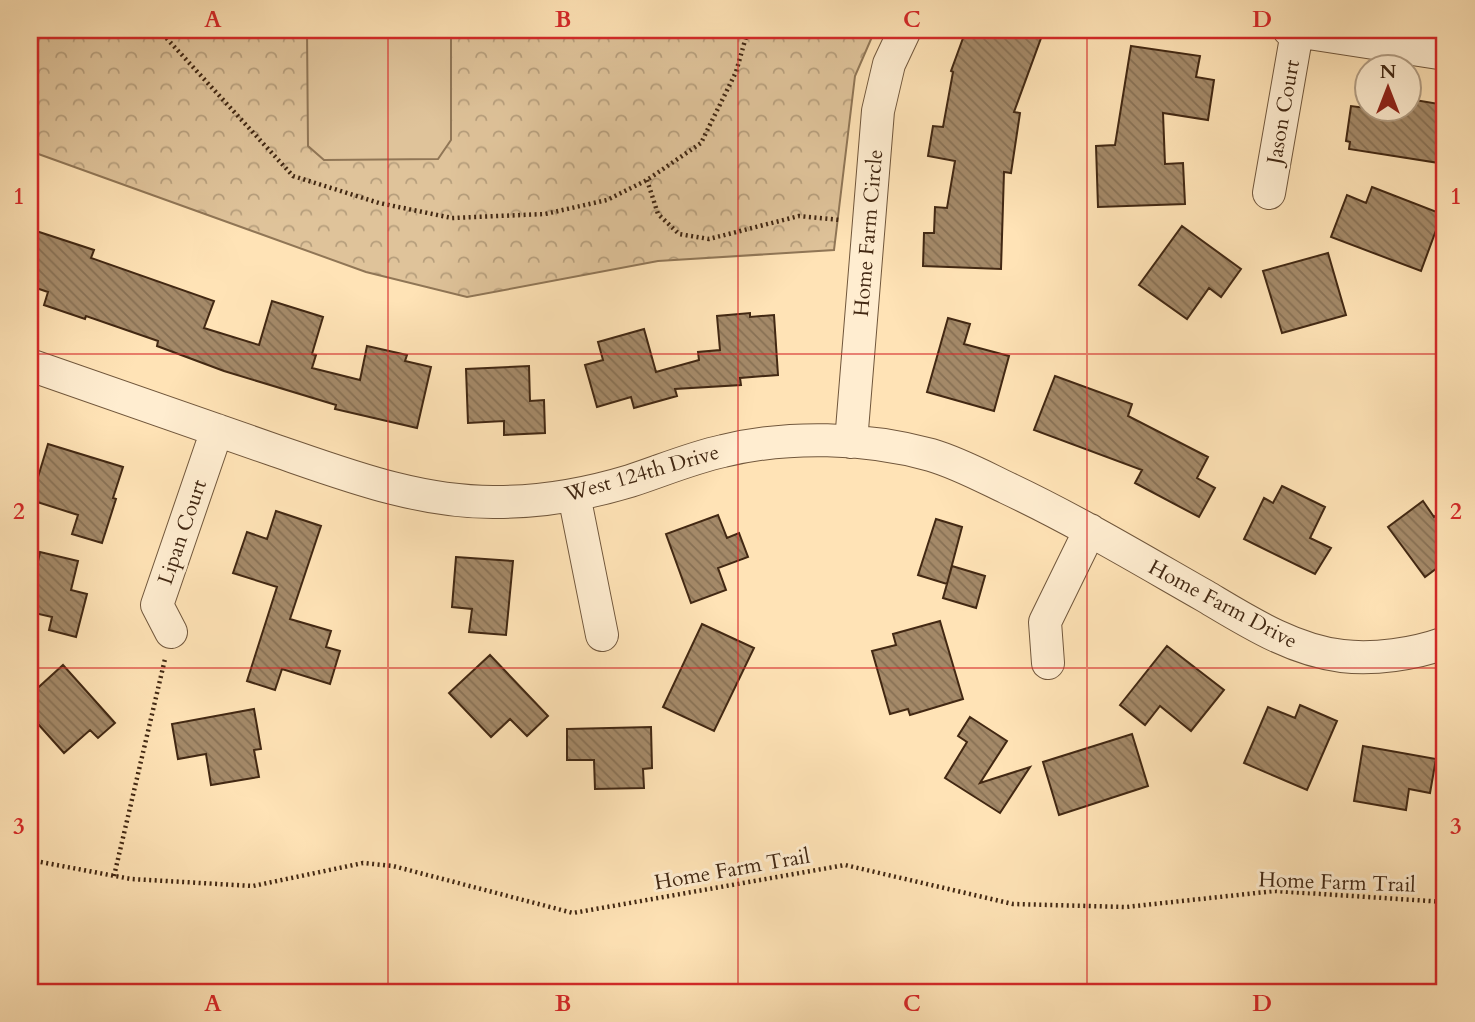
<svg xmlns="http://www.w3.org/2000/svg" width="1475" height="1022" font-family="Cardo,serif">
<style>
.park{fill:url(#park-crowns);stroke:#907656;stroke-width:2}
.garden{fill:#dfc39a;stroke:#907656;stroke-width:2}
.building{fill:url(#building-back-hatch);stroke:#422813;stroke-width:2}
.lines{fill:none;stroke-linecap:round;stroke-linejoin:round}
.minor-casing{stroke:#71573c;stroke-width:34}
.path{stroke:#422813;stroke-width:4.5;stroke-dasharray:2 3.5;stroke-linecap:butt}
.minor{stroke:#ffedd0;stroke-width:32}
.grid{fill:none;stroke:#d62828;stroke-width:2;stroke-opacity:0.55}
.labels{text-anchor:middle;stroke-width:6;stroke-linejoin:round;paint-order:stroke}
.street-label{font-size:21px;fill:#422813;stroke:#ffedd0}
.neatline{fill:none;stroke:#d62828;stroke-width:2.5}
.grid-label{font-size:23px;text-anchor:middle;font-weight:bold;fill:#d62828}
</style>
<defs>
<pattern id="park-crowns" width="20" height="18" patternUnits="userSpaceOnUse" patternTransform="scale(1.75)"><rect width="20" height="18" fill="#dfc39a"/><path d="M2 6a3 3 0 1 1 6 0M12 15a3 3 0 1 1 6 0" fill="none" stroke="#b69e7c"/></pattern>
<pattern id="building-back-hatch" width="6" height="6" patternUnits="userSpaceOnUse" patternTransform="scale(1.75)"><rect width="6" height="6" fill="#a48968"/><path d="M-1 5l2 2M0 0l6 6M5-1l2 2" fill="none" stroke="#877054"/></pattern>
</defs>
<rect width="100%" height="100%" fill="#ffe3b6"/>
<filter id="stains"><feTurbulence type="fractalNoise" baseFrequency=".00286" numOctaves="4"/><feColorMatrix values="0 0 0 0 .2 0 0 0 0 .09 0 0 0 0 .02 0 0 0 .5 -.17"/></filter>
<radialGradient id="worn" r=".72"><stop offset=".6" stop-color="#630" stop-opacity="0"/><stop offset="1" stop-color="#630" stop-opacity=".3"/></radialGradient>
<!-- park -->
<path class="park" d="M30 30H875L855 76 834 250 658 261 467 297 366 272 30 151Z"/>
<!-- garden -->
<path class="garden" d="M307 30H451V140L438 159 324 160 308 146Z"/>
<!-- building -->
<path class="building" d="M966 30H1044L1014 112 1020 113 1011 173 1004 172 1001 269 923 266 924 233H934L935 207 947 208 955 161 928 156 933 126 943 127 953 72 951 71Z
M1131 46 1200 56 1196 77 1214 80 1208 120 1163 113 1165 164 1183 163 1185 204 1098 207 1096 146 1115 145Z
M1409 99 1445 105V125L1439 163 1349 149 1350 142 1346 141 1351 106 1366 108H1409Z
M1372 187 1442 214 1421 271 1331 237 1347 195 1366 203Z
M1182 226 1241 269 1221 297 1209 288 1187 319 1139 285Z
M30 229 94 250 91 258 214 301 204 328 259 345 272 301 323 317 312 354 316 355 312 368 360 380 367 346 407 355 405 361 431 367 417 428 335 409 336 405 224 371 157 346 158 341 86 316 85 319 44 305 48 292 30 286Z
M1328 253 1346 315 1282 333 1263 271Z
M750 313V317L774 315 778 375 740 378 741 385 675 389 677 396 634 408 631 397 597 407 585 365 603 360 598 342 644 329 656 372 699 360 698 352 720 350 717 316Z
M948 318 970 324 964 344 1009 356 994 411 927 392Z
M529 366 530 401 544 400 545 433 504 435V421L468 423 466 369Z
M1055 376 1132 404 1128 416 1208 457 1197 478 1215 488 1199 517 1135 483 1142 470 1034 430Z
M48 444 123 467 113 498 116 499 102 543 72 534 78 515 31 500Z
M1282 486 1325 507 1310 538 1331 548 1315 574 1244 539 1264 498 1273 503Z
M1423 501 1434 517 1445 508V562L1425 577 1388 527Z
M276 511 321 526 290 619 331 631 326 647 340 651 330 684 282 669 275 690 247 681 277 587 233 573 247 532 267 539Z
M718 515 727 538 739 533 748 557 718 568 726 590 691 603 666 534Z
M936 519 962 527 947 584 918 575Z
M40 552 78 561 71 590 87 594 76 637 49 630 52 617 30 612V564L37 566Z
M456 557 513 561 506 635 469 632 472 609 452 607Z
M952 566 985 576 976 608 943 598Z
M940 621 963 699 910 715 908 709 890 714 872 651 896 645 893 634Z
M702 624 754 648 714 731 663 707Z
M1167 646 1224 690 1191 731 1160 706 1145 725 1120 705Z
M490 655 548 716 527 736 510 719 491 737 449 693Z
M63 665 115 723 98 738 90 730 64 753 30 715V695Z
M1300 705 1337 721 1307 790 1244 763 1268 707 1295 718Z
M254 709 261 749 254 750 259 777 211 785 206 754 178 759 172 724Z
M970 717 1007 741 980 783 1030 767 1000 813 945 778 967 742 958 736Z
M651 727 652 768 643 769 644 788 595 789 594 760H567V729Z
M1132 734 1148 786 1059 815 1043 762Z
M1363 746 1436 759 1430 793 1409 789 1406 810 1354 801Z"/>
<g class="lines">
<!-- minor casing -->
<g class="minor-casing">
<path id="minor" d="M1289 30 1445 54
M1269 193 1297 32
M30 365C110 393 190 421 271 449 344 474 418 503 497 502 541 502 587 494 630 481 661 471 691 458 723 451 789 435 866 437 931 455 958 463 982 476 1007 488 1075 520 1140 559 1205 596 1247 621 1292 650 1342 656 1374 660 1414 654 1445 643
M851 442 878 111 889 64 905 30
M574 495 602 635
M171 632 157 605 217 430
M1048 663 1045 622 1090 530"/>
</g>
<!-- path -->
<path class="path" d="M159 30 293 176 379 203 452 218 545 214 607 200 647 180 701 143 736 72 748 30
M647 180 658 214 679 234 709 239 799 216 840 220
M30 860 131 879 253 886 363 863 393 866 573 913 845 865 1013 904 1126 907 1275 891 1445 902
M114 876 165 659"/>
<!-- minor -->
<use href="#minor" class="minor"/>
</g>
<!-- grid -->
<path class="grid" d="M388 30V992M738 30V992M1087 30V992M30 354H1445M30 668H1445"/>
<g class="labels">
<!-- street labels -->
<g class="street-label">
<text transform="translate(1283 112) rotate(-80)" y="7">Jason Court</text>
<text transform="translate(868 233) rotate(-85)" y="7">Home Farm Circle</text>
<text transform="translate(642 473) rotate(-16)" y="7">West 124th Drive</text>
<text transform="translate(182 532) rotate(-71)" y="7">Lipan Court</text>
<text transform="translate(1223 604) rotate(28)" y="7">Home Farm Drive</text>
<text transform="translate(732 869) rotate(-10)" y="7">Home Farm Trail</text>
<text transform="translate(1337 882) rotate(2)" y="7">Home Farm Trail</text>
</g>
</g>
<!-- margin -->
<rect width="1475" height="1022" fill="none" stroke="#ffe3b6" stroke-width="77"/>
<!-- north arrow -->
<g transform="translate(1388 88)"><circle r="33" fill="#ffedd0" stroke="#b39e84" stroke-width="2"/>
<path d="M0-5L12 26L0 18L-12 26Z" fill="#8f2418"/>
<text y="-10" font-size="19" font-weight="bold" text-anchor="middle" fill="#422813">N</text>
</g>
<rect x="38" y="38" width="1398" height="946" class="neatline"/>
<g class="grid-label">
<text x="213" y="27">A</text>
<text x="563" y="27">B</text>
<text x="912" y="27">C</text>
<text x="1262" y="27">D</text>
<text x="19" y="204">1</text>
<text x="1456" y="204">1</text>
<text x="19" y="519">2</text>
<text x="1456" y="519">2</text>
<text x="19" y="834">3</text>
<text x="1456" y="834">3</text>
<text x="213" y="1011">A</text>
<text x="563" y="1011">B</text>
<text x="912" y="1011">C</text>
<text x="1262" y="1011">D</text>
</g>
<rect width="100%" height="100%" filter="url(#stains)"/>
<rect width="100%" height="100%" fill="url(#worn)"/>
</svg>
